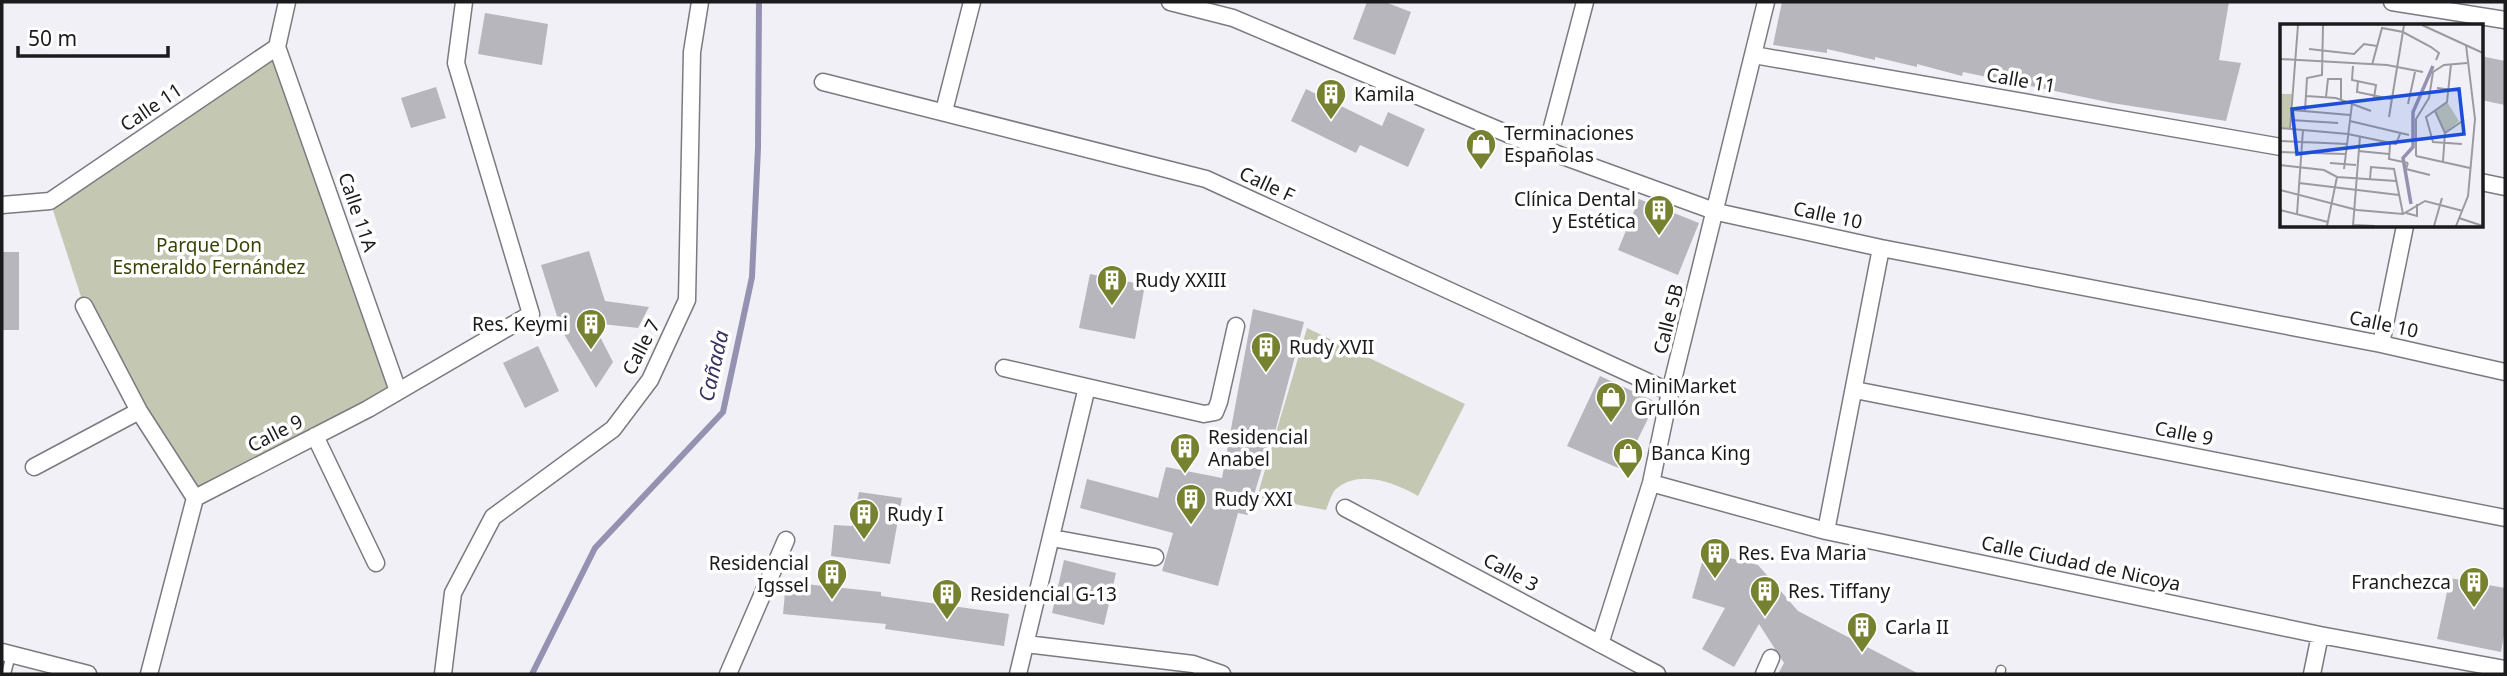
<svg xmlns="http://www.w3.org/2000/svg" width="2507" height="676" font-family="'Noto Sans',sans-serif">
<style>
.green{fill:#c4c8b3}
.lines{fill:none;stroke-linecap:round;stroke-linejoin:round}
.stream{stroke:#9591b1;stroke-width:6}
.building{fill:#b7b6bc}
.service-casing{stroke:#7b7a80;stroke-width:11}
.minor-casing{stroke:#7b7a80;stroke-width:19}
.service{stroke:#fff;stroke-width:8}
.minor{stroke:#fff;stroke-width:16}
.labels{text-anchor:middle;stroke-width:7;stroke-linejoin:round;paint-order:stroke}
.street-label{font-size:19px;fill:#1b1a1d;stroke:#fff}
.poi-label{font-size:19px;fill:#1b1a1d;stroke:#fff;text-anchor:start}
.park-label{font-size:19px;fill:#3a4107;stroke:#fff}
.water-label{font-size:21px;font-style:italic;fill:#3a315e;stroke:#fff}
.inset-river{fill:none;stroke:#9591b1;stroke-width:3.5}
.inset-road{fill:none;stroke:#9b9a9f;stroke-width:2}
.view{fill:#1d4ed8;fill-opacity:0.15;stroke:#1d4ed8;stroke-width:3.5}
.inset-edge{fill:none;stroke:#1b1a1d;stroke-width:3.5}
</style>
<rect width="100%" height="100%" fill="#f1f0f6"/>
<!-- green -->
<path class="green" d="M277 47 398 391 195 498 84 306 50 201Z
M1307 328 1465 404 1418 496C1395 483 1359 468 1335 490 1331 495 1328 505 1326 510L1257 497Z"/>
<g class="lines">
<!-- stream -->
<path class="stream" d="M532 674 595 548 723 412 752 277 758 148 759 2"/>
</g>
<!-- building -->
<path class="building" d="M1367 2H1385L1411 12 1395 55 1353 39Z
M1782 2H2229L2219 60 2241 63 2226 121 2112 103 1963 72 1962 76 1917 64V67L1875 57V60L1827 49V53L1773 45Z
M485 13 548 24 542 65 478 54Z
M2481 56 2505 61V105L2481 100Z
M436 87 446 118 411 128 401 98Z
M1306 89 1382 126 1388 112 1425 129 1408 167 1360 145 1356 153 1291 121Z
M1639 199 1699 223 1678 275 1618 250Z
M589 251 605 301 649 307 638 328 593 323 613 362 596 388 561 329 541 265Z
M2 252H19V330H2Z
M1090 274 1145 285 1135 339 1079 328Z
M1253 309 1304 322 1274 436 1272 435 1248 515 1238 513 1218 586 1162 571 1173 533 1080 508 1087 479 1158 498 1166 467 1222 478Z
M538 346 559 391 525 408 503 363Z
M1600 376 1656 402 1623 470 1567 446Z
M859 492 902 498 890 564 831 556 834 525 852 526Z
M1705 552 1758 565 1798 611 1919 674H1778L1784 663 1759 624 1734 667 1702 649 1725 608 1692 598Z
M1064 560 1116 573 1104 625 1052 613Z
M2450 578 2505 588V629L2501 652 2437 639Z
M786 582 881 592V596L1009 614 1004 646 885 629 886 624 783 614Z"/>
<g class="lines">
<!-- service casing -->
<g class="service-casing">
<path id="service" d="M6 674 11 655
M2000 674 2001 670"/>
</g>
<!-- minor casing -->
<g class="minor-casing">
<path id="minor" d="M1170 2 1233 18 1546 150 1717 212 1881 248 2381 344 2505 372
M2392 2 2505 20
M277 47 398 391
M1754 55 2281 147
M823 82 1206 179 1670 392
M944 111 972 2
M1546 150 1585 2
M2481 182 2505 187
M2 205 50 201 277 47 287 2
M84 306 139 411 195 498
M2381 344 2405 226
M1004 368 1204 414 1215 412 1219 402 1236 326
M1855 390 2505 518
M315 436 376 563
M34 467 139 411
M1651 483 1826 531 2320 635 2505 669
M1345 508 1657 674
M1826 531 1881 248
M1052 538 1155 557
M1026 644 1193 664 1222 674
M1600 644 1651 483 1670 392 1766 2
M2 652 88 674
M149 674 195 498 368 409 531 314 456 63 464 2
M443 674 453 593 493 517 613 429 650 380 687 300 692 52 700 2
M728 674 786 540
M1018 674 1087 387
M1764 674 1771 658
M2312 674 2320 635"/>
</g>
<!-- service -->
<use href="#service" class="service"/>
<!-- minor -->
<use href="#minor" class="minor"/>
</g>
<!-- icons -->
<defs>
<g id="building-pin" transform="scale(1.575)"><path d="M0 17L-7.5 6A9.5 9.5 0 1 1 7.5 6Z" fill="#76822f" stroke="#fff"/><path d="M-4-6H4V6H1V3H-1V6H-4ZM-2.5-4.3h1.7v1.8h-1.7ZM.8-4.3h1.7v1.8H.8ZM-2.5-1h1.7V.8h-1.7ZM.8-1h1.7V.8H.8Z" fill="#fff"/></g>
<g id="shop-pin" transform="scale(1.575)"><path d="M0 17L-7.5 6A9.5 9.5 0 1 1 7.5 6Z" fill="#76822f" stroke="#fff"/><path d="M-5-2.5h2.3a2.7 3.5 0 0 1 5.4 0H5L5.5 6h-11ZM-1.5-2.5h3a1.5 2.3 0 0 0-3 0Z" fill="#fff"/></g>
</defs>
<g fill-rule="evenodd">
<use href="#building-pin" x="1331" y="94"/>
<use href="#shop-pin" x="1481" y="144"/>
<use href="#building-pin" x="1659" y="210"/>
<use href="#building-pin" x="1112" y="280"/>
<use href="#building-pin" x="591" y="324"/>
<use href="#building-pin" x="1266" y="347"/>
<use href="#shop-pin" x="1611" y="397"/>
<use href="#building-pin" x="1185" y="448"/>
<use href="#shop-pin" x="1628" y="453"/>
<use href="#building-pin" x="1191" y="499"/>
<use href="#building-pin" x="864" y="514"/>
<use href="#building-pin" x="1715" y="553"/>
<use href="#building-pin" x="832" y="574"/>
<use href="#building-pin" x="2474" y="582"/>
<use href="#building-pin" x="1765" y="591"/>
<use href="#building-pin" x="947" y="594"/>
<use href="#building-pin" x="1862" y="627"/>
</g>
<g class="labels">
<!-- street labels -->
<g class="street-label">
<text transform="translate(2021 80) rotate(10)" y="7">Calle 11</text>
<text transform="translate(151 107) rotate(-34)" y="7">Calle 11</text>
<text transform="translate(1267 184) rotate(25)" y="7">Calle F</text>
<text transform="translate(358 212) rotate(71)" y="7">Calle 11A</text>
<text transform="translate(1828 215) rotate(12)" y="7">Calle 10</text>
<text transform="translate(1668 319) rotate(-76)" y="7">Calle 5B</text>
<text transform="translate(2384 324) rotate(12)" y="7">Calle 10</text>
<text transform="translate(641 347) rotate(-63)" y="7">Calle 7</text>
<text transform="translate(275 433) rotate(-27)" y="7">Calle 9</text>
<text transform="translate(2184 433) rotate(11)" y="7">Calle 9</text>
<text transform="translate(2081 563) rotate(12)" y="7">Calle Ciudad de Nicoya</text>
<text transform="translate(1511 572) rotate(28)" y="7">Calle 3</text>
</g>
<!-- poi labels -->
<g class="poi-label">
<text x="1354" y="101">Kamila</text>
<text x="1504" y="140">Terminaciones<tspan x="1504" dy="22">Españolas</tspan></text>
<text x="1636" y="206" text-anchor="end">Clínica Dental<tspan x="1636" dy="22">y Estética</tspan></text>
<text x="1135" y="287">Rudy XXIII</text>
<text x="568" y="331" text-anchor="end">Res. Keymi</text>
<text x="1289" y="354">Rudy XVII</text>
<text x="1634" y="393">MiniMarket<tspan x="1634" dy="22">Grullón</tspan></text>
<text x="1208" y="444">Residencial<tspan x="1208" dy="22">Anabel</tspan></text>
<text x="1651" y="460">Banca King</text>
<text x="1214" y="506">Rudy XXI</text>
<text x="887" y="521">Rudy I</text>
<text x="1738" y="560">Res. Eva Maria</text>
<text x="809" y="570" text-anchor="end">Residencial<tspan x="809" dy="22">Igssel</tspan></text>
<text x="2451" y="589" text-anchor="end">Franchezca</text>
<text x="1788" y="598">Res. Tiffany</text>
<text x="970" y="601">Residencial G-13</text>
<text x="1885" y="634">Carla II</text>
</g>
<!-- park labels -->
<g class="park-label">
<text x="209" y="252">Parque Don<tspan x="209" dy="22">Esmeraldo Fernández</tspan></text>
</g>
<!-- water labels -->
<g class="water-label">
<text transform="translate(714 366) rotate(-77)" y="7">Cañada</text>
</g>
</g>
<!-- overview -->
<g transform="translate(2280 24)">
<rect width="203" height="203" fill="#f1f0f6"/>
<path d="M0 70H13L10 105 0 104ZM167 78 179 97 165 109 155 87Z" fill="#c4c8b3"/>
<path class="inset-river" d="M131 180 123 134 133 123V88L153 42"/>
<path class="inset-road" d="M142 1 203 29M29 25 74 30 84 20 97 22M0 35 107 41 143 48M171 40 167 78 146 93 153 118 182 120M92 41 102 4 123 8 151 23 159 29 156 36M73 42 72 56 96 61 94 74M78 57 77 68 111 75M157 64 181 67M26 72 56 74 91 87M46 73 48 55H61V76M128 80 135 48M12 86 70 91M25 87 27 54 42 51 43 1M155 87 165 109M109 93 124 1M11 96 58 99M70 97 129 111M0 104 68 110 116 120 120 110M10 105 18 1M0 117 67 120M110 120 109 135 128 139M78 127 109 130M0 128 66 130M136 132V95L149 74 153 48 164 41 187 39M136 132 190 144M163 137 165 109 184 96M50 139 76 141M128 139 126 145 150 151M0 141 44 146 57 153 116 157M64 145 72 80M90 155 91 143 114 145 123 190M19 159 119 171M0 166 77 186 123 190 145 177 183 187M0 186 48 198M126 189 137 192V180M17 190 23 106M179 194 203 202M74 201 95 202M47 202 57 153M73 202 80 112M154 202 162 174M176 202 188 172 195 95 186 21"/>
<path class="view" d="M179 65 184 110 17 130 12 85Z"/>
<rect width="203" height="203" class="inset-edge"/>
</g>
<!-- border -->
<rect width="2507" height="676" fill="none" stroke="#1b1a1d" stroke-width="7"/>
<!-- scale -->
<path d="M18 46v10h150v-10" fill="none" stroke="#1b1a1d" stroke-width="3.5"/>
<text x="28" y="46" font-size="21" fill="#1b1a1d" stroke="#ffffff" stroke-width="5" paint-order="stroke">50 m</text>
</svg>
